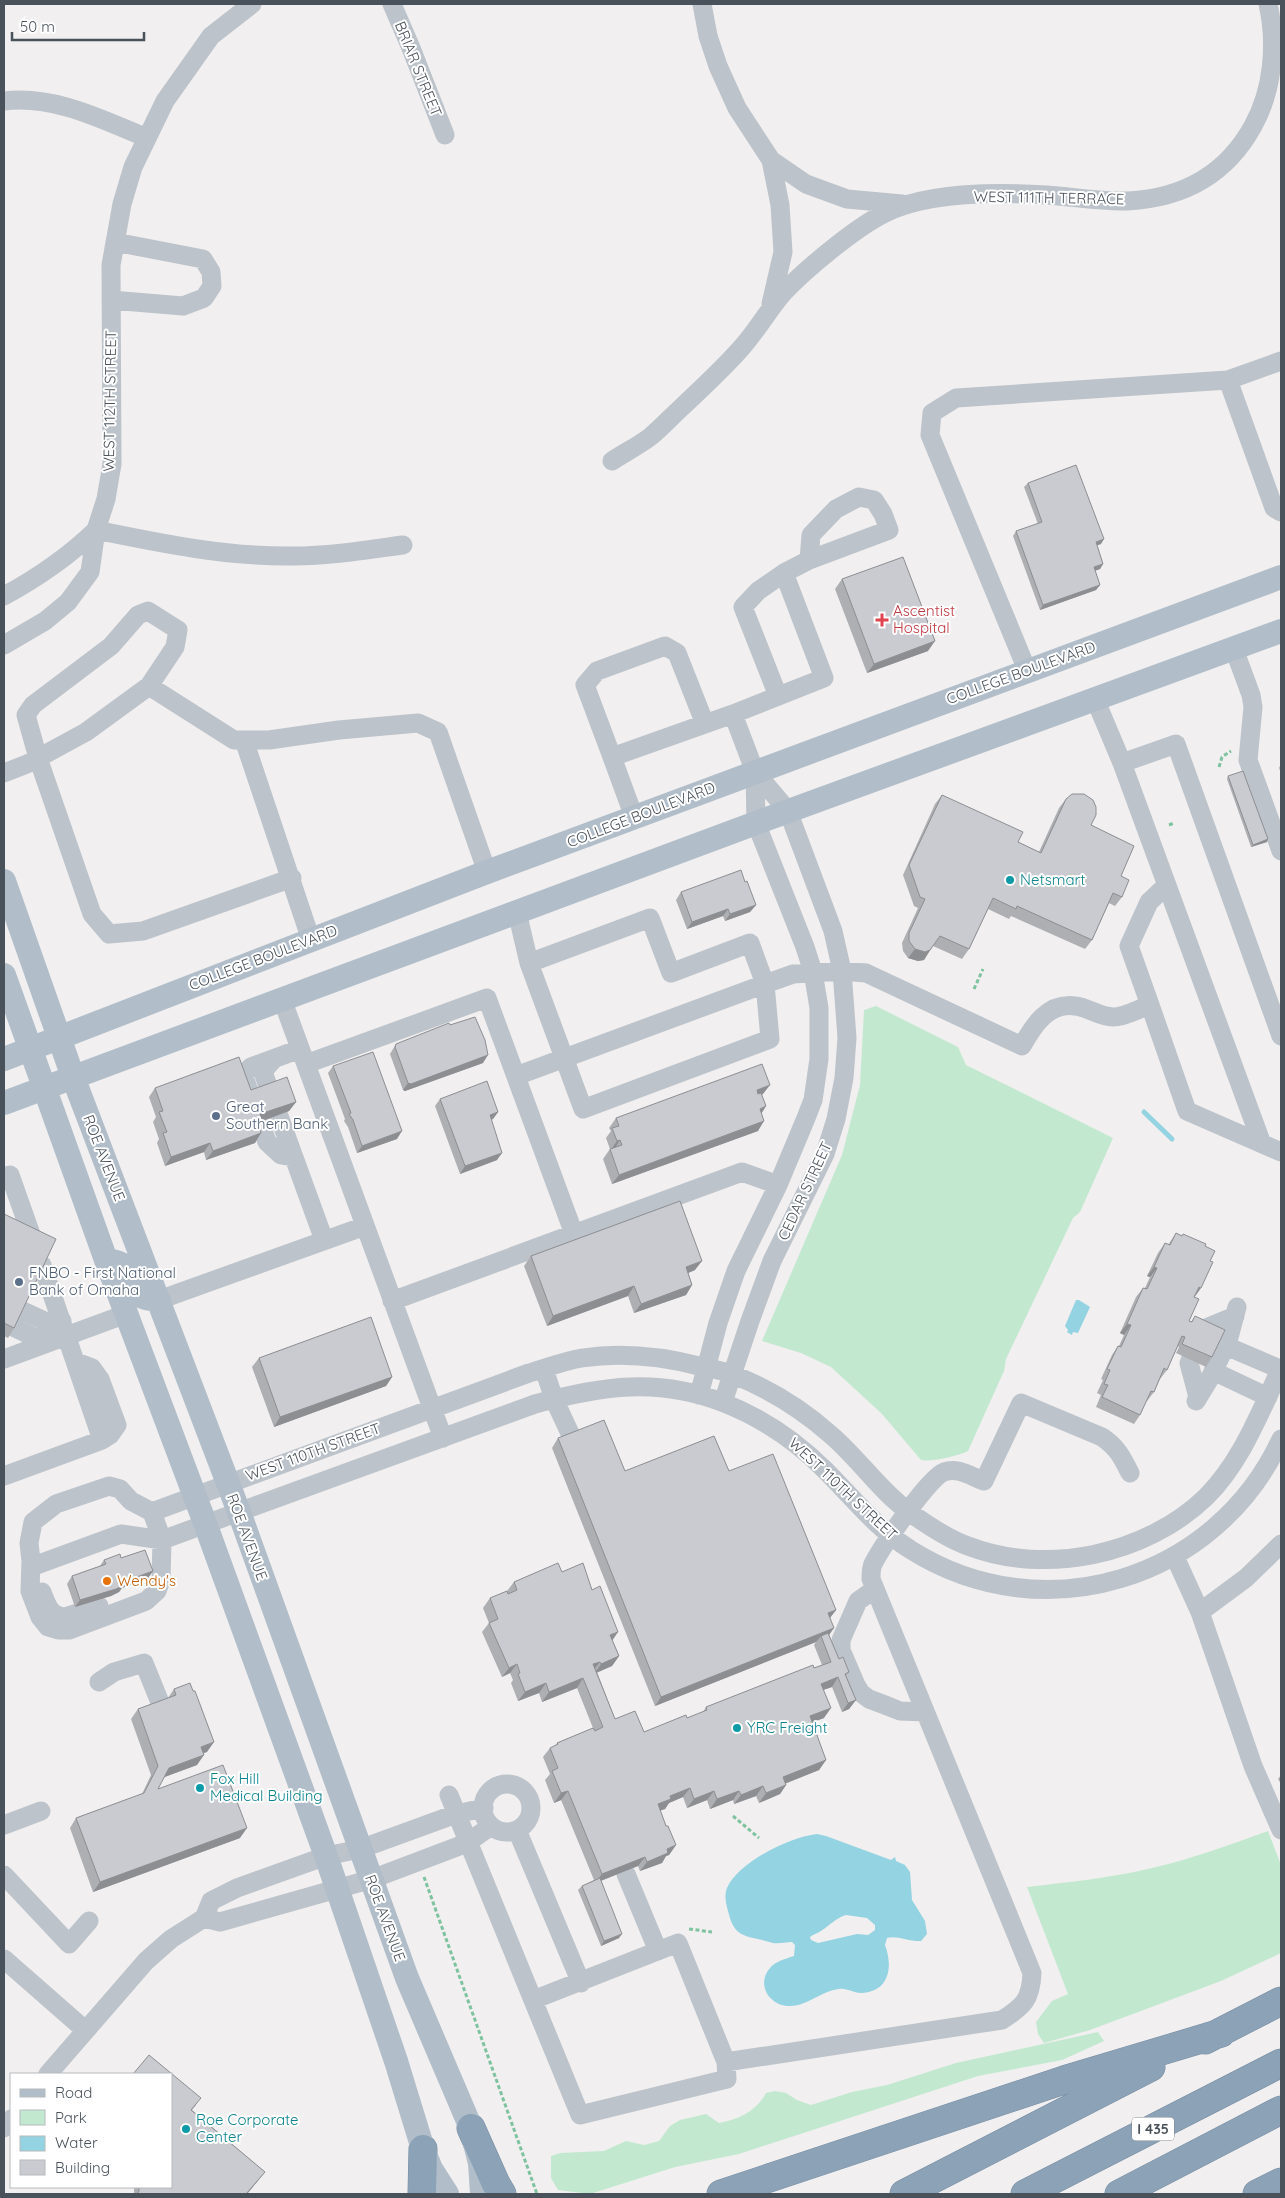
<svg xmlns="http://www.w3.org/2000/svg" width="1285" height="2198" font-family="Quicksand,sans-serif">
<style>
.green{fill:#c2e9d0}
.water{fill:#94d3e1;fill-rule:evenodd}
.lines{fill:none;stroke-linecap:round;stroke-linejoin:round}
.stream{stroke:#94d3e1;stroke-width:5}
.highway-casing{stroke:#778da3;stroke-width:29}
.path{stroke:#7ec39f;stroke-width:3;stroke-dasharray:4 2.5;stroke-linecap:butt}
.minor{stroke:#bcc3ca;stroke-width:19}
.major{stroke:#b1beca;stroke-width:24}
.highway{stroke:#8ca2b7;stroke-width:28}
.wall{fill:#adafb3}
.shaded-wall{fill:#8d8e92}
.building{fill:#c9cbd0;stroke:#8d8e92}
.health-dot{fill:#e0444e;stroke:#fff;stroke-width:2}
.culture-dot{fill:#0f9aa8;stroke:#fff;stroke-width:2}
.service-dot{fill:#5c6f8a;stroke:#fff;stroke-width:2}
.food-dot{fill:#e8710a;stroke:#fff;stroke-width:2}
.labels{text-anchor:middle;stroke-width:4;stroke-linejoin:round;paint-order:stroke}
.shield{fill:#fff;stroke:#80868c;stroke-width:1}
.shield-label{font-size:14px;font-weight:bold;fill:#49525a}
.street-label{font-size:15px;fill:#49525a;stroke:#fff}
.health-label{font-size:15px;fill:#be3a42;stroke:#fff;text-anchor:start}
.culture-label{font-size:15px;fill:#0d838f;stroke:#fff;text-anchor:start}
.service-label{font-size:15px;fill:#4e5e75;stroke:#fff;text-anchor:start}
.food-label{font-size:15px;fill:#c56008;stroke:#fff;text-anchor:start}
</style>
<rect width="100%" height="100%" fill="#f1efef"/>
<!-- green -->
<path class="green" d="M876 1006 958 1047 966 1065 1113 1138 1080 1212 1073 1218 1006 1359 1004 1371 968 1451C958 1456 933 1462 921 1460L882 1414 831 1367 801 1353 762 1341 842 1155 860 1085 864 1010Z
M1268 1831 1281 1865V1953L1221 1981 1090 2030 1044 2043 1038 2034 1036 2022 1052 2001 1068 1994 1027 1887C1069 1882 1111 1878 1152 1868 1191 1859 1229 1845 1268 1831Z
M1098 2032 1104 2041 1062 2060 978 2076 739 2154 675 2167 590 2194 558 2190 551 2178V2156L560 2153 604 2151 626 2141 644 2145 659 2141 670 2126 680 2120 706 2114 719 2123C738 2120 757 2111 766 2093L775 2091 786 2093 797 2100 811 2105 852 2092 887 2085 956 2063Z"/>
<!-- water -->
<path class="water" d="M1076 1300H1079L1090 1307 1078 1333 1073 1332 1072 1335 1067 1332 1068 1330 1065 1326Z
M817 1834 826 1836 891 1860 895 1857 896 1861 905 1865 910 1872 912 1900 925 1921 927 1934 921 1941C910 1942 897 1935 887 1938L885 1945C893 1966 890 1992 861 1993 853 1993 847 1988 839 1989 821 1991 806 2007 788 2006 769 2005 756 1984 770 1968 776 1961 785 1959 794 1956L795 1945 792 1942C786 1942 779 1944 773 1943 768 1942 763 1940 758 1939 738 1935 733 1931 728 1911 726 1904 724 1895 727 1888 738 1862 790 1837 817 1834ZM846 1915 867 1918 875 1925V1930L868 1935 857 1934 818 1943 811 1940 810 1937C813 1934 817 1934 821 1931 830 1925 836 1918 846 1915Z"/>
<g class="lines">
<!-- stream -->
<path class="stream" d="M1144 1112 1172 1139"/>
<!-- highway casing -->
<g class="highway-casing">
<path id="highway" d="M1205 2040 1281 2001
M471 2128 496 2184 502 2194
M422 2194 423 2149
M721 2194 1064 2080 1221 2033
M904 2194 1151 2067
M1025 2194 1281 2063
M1119 2194 1281 2110
M1257 2194 1281 2182"/>
</g>
<!-- path -->
<path class="path" d="M1219 767 1222 757 1231 751
M1169 825 1174 823
M974 989 983 969
M733 1816 759 1838
M424 1877 537 2194
M689 1929 712 1932"/>
<!-- minor -->
<path class="minor" d="M392 4 411 48 445 135
M702 4 708 36 718 66 737 108 771 160 806 184 847 199 902 204
M4 101C54 95 101 119 147 138
M111 300 183 306 204 298 212 286 211 272 203 259 115 242
M771 304 783 252 780 205 771 160
M1228 380 1281 361
M612 461C624 453 638 446 650 437 661 428 672 416 683 406 703 387 725 367 743 346 758 329 769 309 784 292 807 268 854 229 883 214 928 191 998 192 1047 195 1074 197 1102 202 1128 201 1183 198 1226 175 1253 126 1273 90 1277 44 1268 4
M96 530C160 543 226 557 293 556 330 556 367 550 403 545
M784 573 809 560 889 530 883 514 874 500 859 497 836 509 811 535 809 560
M4 596C37 578 68 557 96 530
M4 645 45 621 68 602 90 572 96 530 106 499 112 464 111 265 122 204 133 167 165 101 211 36 252 4
M1234 649 1251 695 1253 707 1248 760 1281 851
M1027 670 930 435 932 413 956 398 1228 380 1274 508 1281 512
M149 686 175 647 178 630 148 611 138 615 111 646 33 705 26 715 38 758 92 914 109 934 143 931 292 878
M1095 699 1122 763
M733 714 824 678 784 573 758 591 743 607 778 696
M244 740 311 940
M612 757 585 685 597 671 665 646 677 653 705 724
M4 773 27 764 86 732 149 686 234 740H269L339 730 418 723 438 732 487 872
M634 817 612 757 733 714 755 772 788 811 833 931 842 971 847 1038 844 1078 836 1119 825 1154 772 1261 750 1321 723 1402
M517 912 529 963 583 1109 770 1039 765 984 793 974 842 971 866 973 1022 1046C1033 1026 1048 1002 1075 1006 1088 1007 1099 1017 1113 1017 1125 1017 1138 1009 1150 1005L1187 1111 1281 1152
M282 999 443 1438
M1150 1005 1129 946 1149 902 1167 885
M273 1060 265 1069 264 1075 324 1240
M306 1064 487 998 574 1234
M516 1076 765 984 750 943 671 973 650 918 529 963
M1262 1144 1122 763 1176 744 1281 1036
M293 1157 281 1155 267 1142 244 1077 246 1072 251 1067 300 1049
M4 1177 10 1175 33 1240
M159 1300 365 1226
M392 1301 742 1172 778 1185
M21 1310 49 1323 62 1321
M13 1327 36 1338 55 1337
M1226 1346 1280 1369
M4 1359 126 1314
M76 1362 92 1368 100 1379 117 1425 110 1435 102 1440
M544 1369 554 1399 581 1457
M1213 1371 1268 1397
M699 1395 718 1323 736 1271 778 1185 806 1118 813 1100 819 1059V1008L813 972 805 947 756 823 755 772
M1198 1397 1189 1363 1200 1334 1206 1328 1235 1316
M1196 1401 1210 1378 1228 1341 1237 1307
M4 1476 102 1440 42 1265
M109 1486 120 1489 131 1501 152 1512 162 1540 161 1580 157 1591 146 1601 69 1630H58L48 1627 40 1617 30 1591 31 1561 29 1543 33 1522 56 1504Z
M152 1512 529 1373C546 1368 564 1361 582 1358 622 1352 660 1356 699 1366 711 1369 723 1370 734 1375 769 1389 803 1410 831 1435 859 1459 879 1490 909 1512 927 1525 946 1538 968 1546 1046 1576 1146 1555 1206 1497 1242 1461 1260 1412 1281 1368
M1175 1557 1200 1612 1253 1766 1281 1830
M31 1567 121 1534 162 1540 535 1404C601 1386 658 1377 724 1403 762 1418 796 1441 825 1470 854 1499 876 1528 911 1550 1043 1633 1216 1580 1281 1439
M875 1589 858 1601 841 1640V1650L856 1685 861 1693 869 1699 885 1705 900 1711 925 1712
M42 1592C47 1605 50 1616 65 1617L99 1606
M1200 1612 1246 1578 1281 1544
M99 1682 114 1672 144 1663 159 1700
M483 1808a24 24 0 1 1 48 0a24 24 0 1 1-48 0Z
M449 1795 580 2115 727 2079 726 2062 678 1943 533 2000
M4 1825 41 1811
M517 1830 581 1983
M626 1874 658 1951
M4 1875 69 1944 89 1921
M204 1918 220 1922 372 1879 467 1843 491 1826
M4 1959 85 2030
M726 2062 1002 2020C1024 2006 1031 1999 1032 1973L871 1579C871 1574 871 1568 873 1564 881 1548 929 1477 944 1472 958 1467 970 1476 984 1481L1021 1403 1102 1437C1117 1447 1122 1457 1130 1473
M48 2074 146 1961 171 1939 204 1918 211 1901 237 1888 326 1856 360 1849 456 1814 484 1808
M4 2128 11 2119"/>
<!-- major -->
<path class="major" d="M4 881 73 1077 239 1512 407 1978 471 2128 480 2163 482 2194
M4 975 106 1260 205 1523 326 1856 396 2061 423 2149 431 2169 447 2194
M4 1059 487 872 1281 577
M4 1103 756 823 1281 631
M106 1260C139 1264 122 1277 136 1292 142 1299 150 1299 159 1300"/>
<!-- highway -->
<use href="#highway" class="highway"/>
</g>
<!-- wall -->
<path class="wall" d="M1028 483 1101 544 1097 545 1103 564 1100 569 1095 571 1100 585 1096 590 1040 610 1013 536 1016 531 1038 524 1024 487Z
M842 579 928 651 867 673 835 589Z
M1281 764V773L1279 768Z
M1228 776 1267 842 1251 847 1227 779Z
M942 795 1018 842 1039 852 1059 808 1066 799 1091 825 1121 876 1122 897 1115 906 1109 903 1092 940 1085 949 1011 916 1009 919 988 909 969 949 962 959 933 946 924 960 918 961 908 958 903 951 902 943 918 908 914 906 903 875 935 804Z
M745 882 756 905 750 912 725 921 723 916 687 929 676 900 681 892Z
M396 1044 483 1063 405 1091 403 1090 390 1054Z
M333 1066 397 1139 357 1153 348 1127 344 1121 345 1119 328 1073Z
M155 1088 251 1090 296 1102 289 1111 263 1121 255 1143 206 1160 204 1152 165 1166 157 1143 159 1139 153 1122 156 1117 149 1097Z
M763 1094 762 1095 766 1106 761 1113 758 1131 612 1184 603 1159 610 1149 606 1138 611 1131 609 1128 616 1118Z
M440 1099 498 1112 493 1119 491 1120 497 1160 460 1174 435 1106Z
M4 1214 14 1328 8 1338 4 1336Z
M1176 1233 1205 1246 1189 1321 1191 1322 1195 1316 1212 1357 1206 1367 1176 1353 1179 1347 1178 1346 1167 1370 1160 1379 1154 1392 1147 1401H1146L1140 1415 1134 1424 1096 1407 1101 1395 1097 1393 1103 1380 1101 1379 1112 1355 1118 1346H1119L1124 1335 1120 1333 1136 1297 1143 1288H1145L1150 1277 1147 1276 1158 1253 1165 1243 1168 1245Z
M531 1256 695 1270 688 1273 692 1285 686 1295 634 1313 628 1296 547 1326 524 1266Z
M259 1358 392 1377 386 1386 274 1427 252 1367Z
M558 1438 625 1471H729L836 1610 830 1618 829 1635 839 1659 849 1672 846 1676 856 1700 849 1709 842 1712 832 1687 823 1690 824 1718 812 1722 826 1760 819 1770 786 1783V1785L780 1794 759 1803 756 1796 734 1804 733 1800 710 1809 707 1800 687 1808 683 1797 669 1803 665 1809 660 1810 666 1826 676 1845 669 1855 666 1856 662 1863 640 1871 638 1866 601 1881 619 1938 601 1946 578 1890 582 1886 594 1880 561 1800 554 1803 545 1780 550 1774 543 1757 550 1748 555 1746 557 1743 593 1728 577 1688 542 1702 539 1693 518 1701 511 1683 513 1680 510 1673 502 1677 482 1632 489 1623 483 1608 490 1598 507 1591 514 1582 562 1572 592 1590 619 1656 612 1666 597 1672 615 1719 644 1732 687 1718 703 1712 706 1707 822 1665 814 1645 816 1642 655 1706 552 1448Z
M121 1558 153 1571 148 1578 122 1588 119 1592 111 1596 75 1607 67 1584 72 1576 100 1566 104 1560Z
M174 1689 207 1752 203 1753 197 1765 164 1777 158 1789 240 1838 93 1892 70 1828 76 1818 142 1794 151 1775 131 1719 138 1709 168 1698Z
M1281 1775V1784L1278 1779Z
M171 2074 196 2105 192 2110 265 2172 247 2194H134V2187H171Z"/>
<!-- shaded-wall -->
<path class="shaded-wall" d="M1104 539 1101 544 1092 547 1096 542Z
M1103 564 1100 569 1090 572 1094 567Z
M1100 585 1096 590 1040 610 1043 605Z
M935 641 928 651 867 673 874 664Z
M1268 839 1267 842 1251 847 1253 845Z
M756 905 750 912 725 921 730 914Z
M728 909 723 916 687 929 692 922Z
M915 949 930 950 924 960 918 961 908 958Z
M488 1055 483 1063 405 1091 403 1090 408 1083Z
M770 1085 763 1094 750 1099 757 1090Z
M296 1102 289 1111 254 1124 260 1114Z
M766 1106 760 1116V1109Z
M498 1112 493 1119 485 1122 490 1115Z
M764 1121 758 1131 612 1184 619 1175Z
M402 1131 397 1139 357 1153 362 1146Z
M261 1133 255 1143 206 1160 213 1151Z
M620 1140 614 1150 610 1151 617 1141Z
M210 1143 204 1152 165 1166 171 1157Z
M502 1153 497 1160 460 1174 465 1166Z
M702 1261 695 1270 679 1277 686 1267Z
M1154 1267 1157 1268 1150 1277 1147 1276Z
M692 1285 686 1295 634 1313 641 1304Z
M634 1286 628 1296 547 1326 553 1316Z
M1199 1287 1201 1288 1194 1298Z
M1127 1324 1131 1325 1124 1335 1120 1333Z
M392 1377 386 1386 274 1427 280 1417Z
M153 1571 148 1578 122 1588 119 1592 111 1596 75 1607 80 1600 123 1582Z
M836 1610 829 1619 828 1613Z
M834 1628 827 1638 821 1636 816 1642 655 1706 661 1697Z
M618 1632 612 1641 610 1635Z
M619 1656 612 1666 594 1674 601 1664Z
M600 1662 593 1671V1664Z
M517 1664 510 1673 502 1677 509 1668Z
M838 1677 832 1687 814 1693 821 1684Z
M583 1678 577 1688 542 1702 549 1692Z
M546 1683 539 1693 518 1701 525 1692Z
M856 1700 849 1709 842 1712 848 1703Z
M831 1708 824 1718 803 1726 810 1716Z
M214 1742 207 1752 194 1756 201 1747Z
M204 1755 197 1765 162 1778 169 1768Z
M826 1760 819 1770 777 1787 783 1777Z
M786 1785 780 1794 759 1803 766 1793Z
M763 1786 756 1796 734 1804 741 1795Z
M690 1788 683 1797 669 1803 665 1809 651 1814 658 1804 670 1796Z
M568 1791 561 1800 554 1803 561 1793Z
M714 1791 707 1800 687 1808 694 1799Z
M739 1791 733 1800 710 1809 717 1799Z
M247 1828 240 1838 93 1892 100 1882Z
M676 1845 669 1855 666 1856 662 1863 640 1871 647 1862 667 1849Z
M645 1857 638 1866 595 1883 602 1874Z
M622 1934 619 1938 601 1946 604 1941Z
M265 2172 247 2194H246Z"/>
<!-- building -->
<path class="building" d="M1076 465 1104 539 1096 542 1103 564 1094 567 1100 585 1043 605 1016 531 1042 522 1028 483Z
M903 557 935 641 874 664 842 579Z
M1243 771 1268 839 1253 845 1228 776Z
M1072 794H1084L1093 800 1096 807V815L1091 825 1134 846 1121 876 1129 880 1122 897 1113 893 1092 940 1017 906 1016 909 993 898 969 949 940 936 930 950 925 952 915 949 909 941V933L925 899 920 897 909 865 942 795 1023 832 1018 842 1041 853 1066 799Z
M741 870 745 882 747 881 756 905 730 914 728 909 692 922 681 892Z
M475 1017 485 1040 488 1055 411 1084 408 1083 395 1047 396 1044 449 1023 450 1025Z
M373 1052 402 1131 362 1146 353 1120 349 1114 351 1113 333 1066Z
M239 1057 251 1090 287 1077 296 1102 260 1114 264 1124 259 1126 261 1133 213 1151 210 1143 171 1157 163 1133 167 1132 159 1112 163 1111 155 1088Z
M762 1064 770 1085 757 1090 758 1094 761 1093 766 1106 760 1109 764 1121 619 1175 610 1149 622 1145 620 1140 617 1141 612 1128 619 1126 616 1118Z
M487 1081 498 1112 490 1115 502 1153 465 1166 440 1099Z
M680 1201 702 1261 686 1267 692 1285 641 1304 634 1286 553 1316 531 1256Z
M4 1214 56 1239 14 1328 4 1323Z
M1176 1233 1182 1236 1183 1234 1206 1244 1205 1246 1215 1251 1210 1261 1213 1262 1201 1288 1199 1287 1194 1297 1199 1299 1189 1321 1192 1322 1195 1316 1225 1330 1212 1357 1182 1344 1185 1337 1182 1336 1167 1370 1164 1368 1154 1392 1151 1391 1140 1415 1102 1397 1108 1385 1104 1384 1110 1370 1107 1369 1118 1346 1121 1347 1131 1325 1127 1324 1143 1288 1147 1289 1157 1268 1154 1267 1165 1243 1170 1245Z
M371 1317 392 1377 280 1417 259 1358Z
M604 1420 625 1471 714 1436 729 1471 773 1454 836 1610 828 1613 834 1628 661 1697 558 1438Z
M145 1550 153 1571 123 1582 124 1585 116 1589 80 1600 72 1576 106 1564 104 1560 120 1554 121 1558Z
M558 1563 562 1572 583 1563 592 1590 600 1586 618 1632 610 1635 619 1656 601 1664 600 1662 593 1664 615 1719 635 1711 644 1732 686 1715 687 1718 707 1710 706 1707 813 1665 814 1668 831 1662 821 1636 828 1633 839 1659 843 1657 849 1672 845 1674 856 1700 848 1703 838 1677 821 1684 831 1708 810 1716 826 1760 783 1777 786 1785 766 1793 763 1786 741 1795 739 1791 717 1799 714 1791 694 1799 690 1788 670 1796 671 1799 658 1804 666 1826H668L676 1845 667 1849 668 1853 647 1862 645 1857 602 1874 568 1791 561 1793 552 1771 558 1768 550 1748 558 1744 557 1743 593 1728 595 1731 603 1727 583 1678 549 1692 546 1683 525 1692 518 1674 520 1673 517 1664 509 1668 489 1623 498 1619 490 1598 507 1591 508 1594 517 1590 514 1582Z
M190 1683 193 1691H195L214 1742 201 1747 204 1755 169 1768 158 1789 223 1765 247 1828 100 1882 76 1818 144 1793 158 1766 138 1709 176 1695 174 1689Z
M600 1878 622 1934 604 1941 582 1886Z
M149 2055 201 2098 191 2110 265 2172 246 2194H137L139 2191V2187H171V2074H133Z"/>
<!-- markers -->
<path class="health-dot" d="M879.5 612.5h5v5h5v5h-5v5h-5v-5h-5v-5h5z"/>
<g class="culture-dot">
<circle cx="1010" cy="880" r="5"/>
<circle cx="737" cy="1728" r="5"/>
<circle cx="200" cy="1788" r="5"/>
<circle cx="186" cy="2129" r="5"/>
</g>
<g class="service-dot">
<circle cx="216" cy="1116" r="5"/>
<circle cx="19" cy="1282" r="5"/>
</g>
<circle class="food-dot" cx="107" cy="1581" r="5"/>
<g class="labels">
<!-- shield labels -->
<rect class="shield" x="1132" y="2117.5" width="42" height="23" rx="4"/>
<g class="shield-label">
<text x="1153" y="2134">I 435</text>
</g>
<!-- street labels -->
<g class="street-label">
<text transform="translate(418 69) rotate(68)" y="5">BRIAR STREET</text>
<text transform="translate(1049 198) rotate(1)" y="5">WEST 111TH TERRACE</text>
<text transform="translate(110 401) rotate(-89)" y="5">WEST 112TH STREET</text>
<text transform="translate(1021 673) rotate(-20)" y="5">COLLEGE BOULEVARD</text>
<text transform="translate(641 815) rotate(-21)" y="5">COLLEGE BOULEVARD</text>
<text transform="translate(263 958) rotate(-21)" y="5">COLLEGE BOULEVARD</text>
<text transform="translate(104 1158) rotate(69)" y="5">ROE AVENUE</text>
<text transform="translate(805 1191) rotate(-65)" y="5">CEDAR STREET</text>
<text transform="translate(313 1452) rotate(-20)" y="5">WEST 110TH STREET</text>
<text transform="translate(843 1489) rotate(43)" y="5">WEST 110TH STREET</text>
<text transform="translate(247 1537) rotate(70)" y="5">ROE AVENUE</text>
<text transform="translate(385 1918) rotate(70)" y="5">ROE AVENUE</text>
</g>
<!-- health labels -->
<g class="health-label">
<text x="893" y="616">Ascentist<tspan x="893" dy="17">Hospital</tspan></text>
</g>
<!-- culture labels -->
<g class="culture-label">
<text x="1020" y="885">Netsmart</text>
<text x="747" y="1733">YRC Freight</text>
<text x="210" y="1784">Fox Hill<tspan x="210" dy="17">Medical Building</tspan></text>
<text x="196" y="2125">Roe Corporate<tspan x="196" dy="17">Center</tspan></text>
</g>
<!-- service labels -->
<g class="service-label">
<text x="226" y="1112">Great<tspan x="226" dy="17">Southern Bank</tspan></text>
<text x="29" y="1278">FNBO - First National<tspan x="29" dy="17">Bank of Omaha</tspan></text>
</g>
<!-- food labels -->
<g class="food-label">
<text x="117" y="1586">Wendy's</text>
</g>
</g>
<!-- border -->
<rect width="1285" height="2198" fill="none" stroke="#49525a" stroke-width="10"/>
<!-- legend -->
<rect x="10" y="2073" width="162" height="115" fill="#ffffff" stroke="#b6babd"/>
<rect x="20" y="2089" width="25" height="8" fill="#b1beca" stroke="#b6babd"/>
<text x="55" y="2098" font-size="15" fill="#49525a">Road</text>
<rect x="20" y="2110" width="25" height="15" fill="#c2e9d0" stroke="#b6babd"/>
<text x="55" y="2123" font-size="15" fill="#49525a">Park</text>
<rect x="20" y="2136" width="25" height="15" fill="#94d3e1" stroke="#b6babd"/>
<text x="55" y="2148" font-size="15" fill="#49525a">Water</text>
<rect x="20" y="2160" width="25" height="15" fill="#c9cbd0" stroke="#b6babd"/>
<text x="55" y="2173" font-size="15" fill="#49525a">Building</text>
<!-- scale -->
<path d="M12 32v8h132v-8" fill="none" stroke="#49525a" stroke-width="2.5"/>
<text x="20" y="32" font-size="15" fill="#49525a" stroke="#ffffff" stroke-width="4" paint-order="stroke">50 m</text>
</svg>
